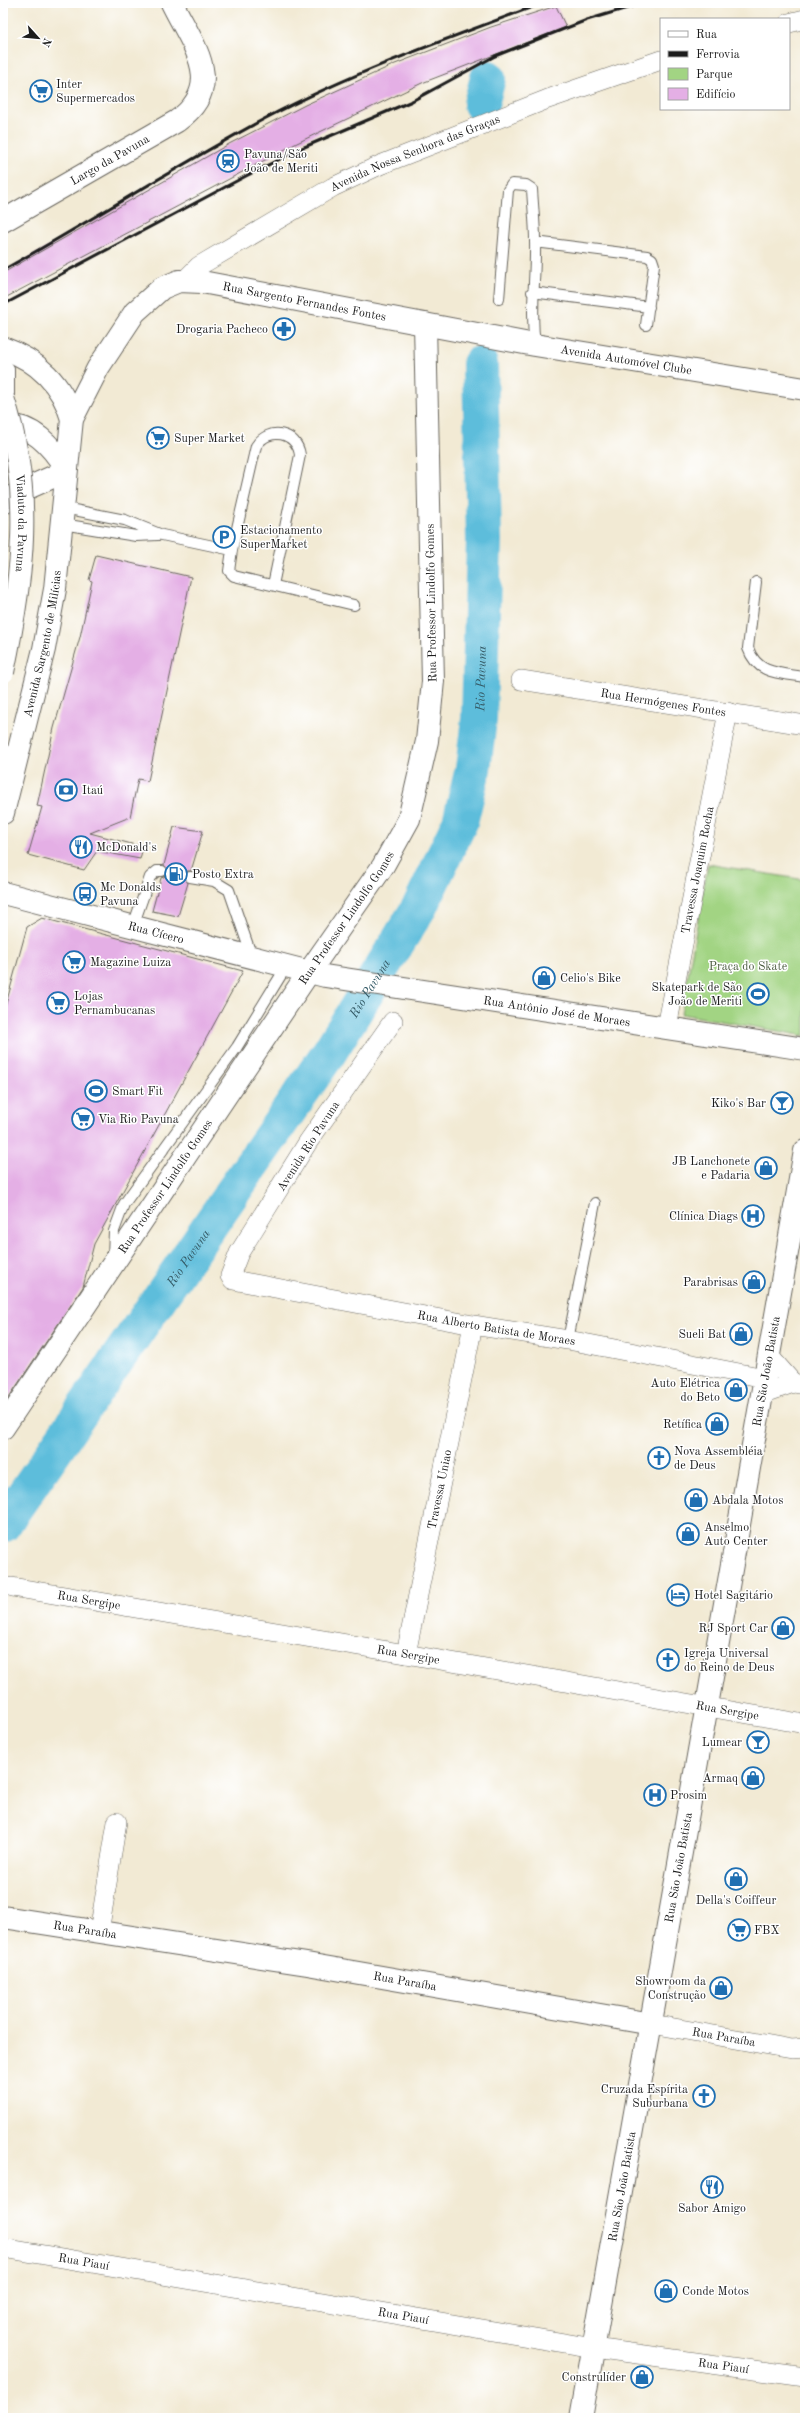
<svg xmlns="http://www.w3.org/2000/svg" width="808" height="2421" font-family="'Old Standard TT',serif">
<style>
.green{fill:#a2d483;stroke:#5f7850}
.lines{fill:none;stroke-linecap:round;stroke-linejoin:round}
.river{stroke:#5dbddb;stroke-width:36}
.building{fill:#e4afe5}
.lane-casing{stroke:#67645c;stroke-width:12}
.street-casing{stroke:#67645c;stroke-width:20}
.secondary-casing{stroke:#67645c;stroke-width:24}
.primary-casing{stroke:#67645c;stroke-width:24}
.lane{stroke:#fff;stroke-width:10}
.street{stroke:#fff;stroke-width:19}
.secondary{stroke:#fff;stroke-width:22}
.primary{stroke:#fff;stroke-width:22}
.rail{stroke:#1c1c1c;stroke-width:3}
.primary-bridge-casing{stroke:#67645c;stroke-width:24;stroke-linecap:butt}
.primary-bridge{stroke:#fff;stroke-width:22}
.labels{text-anchor:middle;stroke-width:3;stroke-linejoin:round;paint-order:stroke}
.poi-label{font-size:12px;fill:#1c1c1c;stroke:#fff;text-anchor:start}
.street-label{font-size:12px;fill:#1c1c1c;stroke:#fff}
.park-label{font-size:12px;fill:#4b5c40;stroke:#fff}
.water-label{font-size:13px;font-style:italic;fill:#365c68;stroke:#fff}
</style>
<rect width="100%" height="100%" fill="#fff"/>
<filter id="ink" filterUnits="userSpaceOnUse"><feTurbulence type="fractalNoise" baseFrequency=".025" numOctaves="2"/><feDisplacementMap in="SourceGraphic" scale="8" xChannelSelector="R" yChannelSelector="G"/><feConvolveMatrix kernelMatrix="1 2 1 2 8 2 1 2 1" color-interpolation-filters="sRGB"/></filter>
<filter id="wash" filterUnits="userSpaceOnUse"><feTurbulence type="fractalNoise" baseFrequency=".012" numOctaves="4" result="noise"/><feDisplacementMap in="SourceGraphic" scale="16" xChannelSelector="R" yChannelSelector="G"/><feGaussianBlur stdDeviation="0.9" result="paint"/><feColorMatrix in="noise" values="0 0 0 0 0 0 0 0 0 0 0 0 0 0 0 0 0 1.4 0 .05"/><feComposite in="paint" operator="in"/></filter>
<g filter="url(#wash)">
<rect width="100%" height="100%" fill="#f2ead4"/>
<!-- green -->
<path class="green" d="M708 864 805 880V1036L681 1014Z"/>
<g class="lines">
<!-- river -->
<g class="river">
<path d="M481 104 488 78"/>
<path id="s1" d="M3 1525 330 1051 420 906 460 822 473 769 479 719 484 540 480 364"/>
</g>
</g>
<g id="blocks">
<!-- building -->
<path class="building" d="M556 6 566 27 422 83 297 143 3 299V273L229 144 305 105 395 64 491 27Z
M96 555 191 577 148 781 138 779 130 817 90 833 143 847 140 859 97 851 84 870 28 855 42 807 37 806 54 728 80 637 92 581 89 580Z
M174 827 203 831 191 871H187L184 876 188 883 178 916 152 911 161 878 166 876 168 871 164 865Z
M42 918 243 971 94 1244 83 1287 3 1406V1015L27 927Z"/>
</g>
</g>
<g filter="url(#ink)">
<use href="#blocks" fill-opacity="0" stroke="#67645c" stroke-width="1"/>
<g class="lines">
<!-- lane casing -->
<g class="lane-casing">
<path id="lane" d="M535 242 647 256 652 259 654 265 646 325
M532 292 649 307
M499 299 508 190 512 184 526 185 532 189C533 207 535 224 535 241 536 277 530 308 535 345
M64 508 125 520 162 535 232 550 229 571 234 576 354 605
M62 524 136 536 158 535
M232 550 256 446C269 426 297 432 300 455L273 585
M756 582 748 648C757 675 781 673 805 677
M190 877 214 881 229 890 252 957
M133 926 150 877 157 871H162
M113 1256 114 1231 124 1204 237 1047 286 967
M568 1340 595 1203"/>
</g>
<!-- street casing -->
<g class="street-casing">
<g id="street">
<path d="M789 23 805 19"/>
<path id="s2" d="M185 280 199 266 333 187 380 165 548 99 661 60"/>
<path id="s3" d="M521 680 805 725"/>
<path id="s4" d="M393 1021 308 1142 239 1253 230 1276 233 1280 473 1325 568 1340 765 1378"/>
<path id="s5" d="M667 1027 728 712"/>
<path d="M769 1356 793 1383"/>
<path d="M762 1394 793 1383 805 1385"/>
<path id="s6" d="M12 1587 406 1654 805 1724"/>
<path id="s7" d="M406 1654 473 1325"/>
<path d="M99 1932 117 1822"/>
<path id="s8" d="M652 2024 792 2049 805 2048"/>
<path id="s9" d="M3 2248 594 2348 805 2377"/>
</g>
</g>
<!-- secondary casing -->
<g class="secondary-casing">
<g id="secondary">
<path id="s10" d="M3 221 177 121C227 85 193 46 172 3"/>
<path id="s11" d="M3 1428 309 972 383 866 409 819 427 741 433 681 425 324"/>
<path id="s12" d="M3 1917 307 1964 652 2024"/>
</g>
</g>
<!-- primary casing -->
<g class="primary-casing">
<g id="primary">
<path d="M3 348C37 360 62 384 72 419"/>
<path d="M3 370V406"/>
<path d="M3 426C31 422 53 448 66 469"/>
<path d="M3 503 21 491 66 471"/>
<path id="s13" d="M3 813 44 649 55 589 72 419 98 368 135 312 162 288 179 281 202 282 535 345 805 389"/>
<path id="s14" d="M3 893 325 976 805 1049"/>
<path id="s15" d="M581 2418 805 1151"/>
</g>
</g>
<!-- lane -->
<use href="#lane" class="lane"/>
<!-- street -->
<use href="#street" class="street"/>
<!-- secondary -->
<use href="#secondary" class="secondary"/>
<!-- primary -->
<use href="#primary" class="primary"/>
<!-- rail -->
<path class="rail" d="M3 270C91 221 176 166 266 118 354 72 449 38 543 3
M3 305 246 176 302 148 412 101 495 56 587 20 644 3"/>
<!-- primary-bridge casing -->
<g class="primary-bridge-casing">
<g id="primary-bridge">
<path id="s16" d="M3 398C34 493 23 576 3 672"/>
</g>
</g>
<!-- primary-bridge -->
<use href="#primary-bridge" class="primary-bridge"/>
</g>
</g>
<!-- icons -->
<defs>
<g id="supermarket-ring" transform="scale(1.15)"><circle r="9.5" fill="#fff" stroke="#1f6fb2" stroke-width="1.5"/><path d="M-6-5.5h2.5l.6 2H6L4.5 2H-2.5L-4.4-4H-6ZM-1.5 3.2a1.3 1.3 0 1 0 .1 0ZM3 3.2a1.3 1.3 0 1 0 .1 0Z" fill="#1f6fb2"/></g>
<g id="station-ring" transform="scale(1.15)"><circle r="9.5" fill="#fff" stroke="#1f6fb2" stroke-width="1.5"/><path d="M-3-6H3Q5-6 5-4V2Q5 4 3 4L4.5 6H3L1.5 4h-3L-3 6H-4.5L-3 4Q-5 4-5 2V-4Q-5-6-3-6ZM-3.5-4v3h7v-3ZM-3.5 1v1.5H-2V1ZM2 1v1.5H3.5V1Z" fill="#1f6fb2"/></g>
<g id="pharmacy-ring" transform="scale(1.15)"><circle r="9.5" fill="#fff" stroke="#1f6fb2" stroke-width="1.5"/><path d="M-2-6h4v4h4v4h-4v4h-4v-4h-4v-4h4Z" fill="#1f6fb2"/></g>
<g id="parking-ring" transform="scale(1.15)"><circle r="9.5" fill="#fff" stroke="#1f6fb2" stroke-width="1.5"/><path d="M-3.5-5.5H1a3.5 3.5 0 0 1 0 7H-1V5.5H-3.5ZM-1-3.4V-.6H.8a1.4 1.4 0 0 0 0-2.8Z" fill="#1f6fb2"/></g>
<g id="bank-ring" transform="scale(1.15)"><circle r="9.5" fill="#fff" stroke="#1f6fb2" stroke-width="1.5"/><path d="M-6-4H6V4H-6ZM0-2.3a2.3 2.3 0 1 0 0 4.6a2.3 2.3 0 1 0 0-4.6Z" fill="#1f6fb2"/></g>
<g id="restaurant-ring" transform="scale(1.15)"><circle r="9.5" fill="#fff" stroke="#1f6fb2" stroke-width="1.5"/><path d="M-5-6h1v4h1v-4h1v4h1v-4h1v5L-1.5 .5V6h-2V.5L-5-1ZM5-6V6H3V1.5H1.5Q1.5-4 5-6Z" fill="#1f6fb2"/></g>
<g id="fuel-ring" transform="scale(1.15)"><circle r="9.5" fill="#fff" stroke="#1f6fb2" stroke-width="1.5"/><path d="M-5.5-6h7V0h2V4h1.3V-2.5L3-4.5l.8-.8L6-3V5H2.5V1h-1V6h-7ZM-4.2-4.7v3.2H.2V-4.7Z" fill="#1f6fb2"/></g>
<g id="bus-ring" transform="scale(1.15)"><circle r="9.5" fill="#fff" stroke="#1f6fb2" stroke-width="1.5"/><path d="M-5-6H5V4H4V6H2V4H-2V6H-4V4H-5ZM-3.5-4V0h7V-4ZM-3.5 1.2v1.5H-2V1.2ZM2 1.2v1.5H3.5V1.2Z" fill="#1f6fb2"/></g>
<g id="shop-ring" transform="scale(1.15)"><circle r="9.5" fill="#fff" stroke="#1f6fb2" stroke-width="1.5"/><path d="M-5-2.5h2.3a2.7 3.5 0 0 1 5.4 0H5L5.5 6h-11ZM-1.5-2.5h3a1.5 2.3 0 0 0-3 0Z" fill="#1f6fb2"/></g>
<g id="stadium-ring" transform="scale(1.15)"><circle r="9.5" fill="#fff" stroke="#1f6fb2" stroke-width="1.5"/><path d="M0-5a6.5 5 0 1 0 0 10a6.5 5 0 1 0 0-10ZM-3.5-1.8h7v3.6h-7Z" fill="#1f6fb2"/></g>
<g id="bar-ring" transform="scale(1.15)"><circle r="9.5" fill="#fff" stroke="#1f6fb2" stroke-width="1.5"/><path d="M-6-5H6L.8 .8V4.5H3.5V6h-7V4.5H-.8V.8Z" fill="#1f6fb2"/></g>
<g id="hospital-ring" transform="scale(1.15)"><circle r="9.5" fill="#fff" stroke="#1f6fb2" stroke-width="1.5"/><path d="M-5-5h3v3.5h4V-5h3V5h-3V1.5h-4V5h-3Z" fill="#1f6fb2"/></g>
<g id="church-ring" transform="scale(1.15)"><circle r="9.5" fill="#fff" stroke="#1f6fb2" stroke-width="1.5"/><path d="M-1.2-6h2.4v3.5h3.3v2.4h-3.3V6h-2.4V-.1h-3.3v-2.4h3.3Z" fill="#1f6fb2"/></g>
<g id="hotel-ring" transform="scale(1.15)"><circle r="9.5" fill="#fff" stroke="#1f6fb2" stroke-width="1.5"/><path d="M-6-4.5h1.5V1H6V5H4.5V3h-9V5H-6ZM-4 0a1.8 1.8 0 1 1 3.6 0ZM.5 0V-2.5h3Q6-2.5 6 0Z" fill="#1f6fb2"/></g>
</defs>
<g fill-rule="evenodd">
<use href="#supermarket-ring" x="41" y="91"/>
<use href="#station-ring" x="228" y="161"/>
<use href="#pharmacy-ring" x="284" y="329"/>
<use href="#supermarket-ring" x="158" y="438"/>
<use href="#parking-ring" x="224" y="537"/>
<use href="#bank-ring" x="66" y="790"/>
<use href="#restaurant-ring" x="81" y="847"/>
<use href="#fuel-ring" x="176" y="874"/>
<use href="#bus-ring" x="85" y="894"/>
<use href="#supermarket-ring" x="74" y="962"/>
<use href="#shop-ring" x="544" y="978"/>
<use href="#stadium-ring" x="758" y="994"/>
<use href="#supermarket-ring" x="58" y="1003"/>
<use href="#stadium-ring" x="96" y="1091"/>
<use href="#bar-ring" x="782" y="1103"/>
<use href="#supermarket-ring" x="83" y="1119"/>
<use href="#shop-ring" x="766" y="1168"/>
<use href="#hospital-ring" x="753" y="1216"/>
<use href="#shop-ring" x="754" y="1282"/>
<use href="#shop-ring" x="741" y="1334"/>
<use href="#shop-ring" x="736" y="1390"/>
<use href="#shop-ring" x="717" y="1424"/>
<use href="#church-ring" x="659" y="1458"/>
<use href="#shop-ring" x="696" y="1500"/>
<use href="#shop-ring" x="688" y="1534"/>
<use href="#hotel-ring" x="678" y="1595"/>
<use href="#shop-ring" x="783" y="1628"/>
<use href="#church-ring" x="668" y="1660"/>
<use href="#bar-ring" x="758" y="1742"/>
<use href="#shop-ring" x="753" y="1778"/>
<use href="#hospital-ring" x="655" y="1795"/>
<use href="#shop-ring" x="736" y="1879"/>
<use href="#supermarket-ring" x="739" y="1930"/>
<use href="#shop-ring" x="721" y="1988"/>
<use href="#church-ring" x="704" y="2096"/>
<use href="#restaurant-ring" x="712" y="2187"/>
<use href="#shop-ring" x="666" y="2291"/>
<use href="#shop-ring" x="642" y="2377"/>
</g>
<g class="labels">
<!-- poi labels -->
<g class="poi-label">
<text x="56" y="88">Inter<tspan x="56" dy="14">Supermercados</tspan></text>
<text x="244" y="158">Pavuna/São<tspan x="244" dy="14">João de Meriti</tspan></text>
<text x="268" y="333" text-anchor="end">Drogaria Pacheco</text>
<text x="174" y="442">Super Market</text>
<text x="240" y="534">Estacionamento<tspan x="240" dy="14">SuperMarket</tspan></text>
<text x="82" y="794">Itaú</text>
<text x="96" y="851">McDonald's</text>
<text x="192" y="878">Posto Extra</text>
<text x="100" y="891">Mc Donalds<tspan x="100" dy="14">Pavuna</tspan></text>
<text x="90" y="966">Magazine Luiza</text>
<text x="560" y="982">Celio's Bike</text>
<text x="742" y="991" text-anchor="end">Skatepark de São<tspan x="742" dy="14">João de Meriti</tspan></text>
<text x="74" y="1000">Lojas<tspan x="74" dy="14">Pernambucanas</tspan></text>
<text x="112" y="1095">Smart Fit</text>
<text x="766" y="1107" text-anchor="end">Kiko's Bar</text>
<text x="98" y="1123">Via Rio Pavuna</text>
<text x="750" y="1165" text-anchor="end">JB Lanchonete<tspan x="750" dy="14">e Padaria</tspan></text>
<text x="738" y="1220" text-anchor="end">Clínica Diags</text>
<text x="738" y="1286" text-anchor="end">Parabrisas</text>
<text x="726" y="1338" text-anchor="end">Sueli Bat</text>
<text x="720" y="1387" text-anchor="end">Auto Elétrica<tspan x="720" dy="14">do Beto</tspan></text>
<text x="702" y="1428" text-anchor="end">Retífica</text>
<text x="674" y="1455">Nova Assembléia<tspan x="674" dy="14">de Deus</tspan></text>
<text x="712" y="1504">Abdala Motos</text>
<text x="704" y="1531">Anselmo<tspan x="704" dy="14">Auto Center</tspan></text>
<text x="694" y="1599">Hotel Sagitário</text>
<text x="768" y="1632" text-anchor="end">RJ Sport Car</text>
<text x="684" y="1657">Igreja Universal<tspan x="684" dy="14">do Reino de Deus</tspan></text>
<text x="742" y="1746" text-anchor="end">Lumear</text>
<text x="738" y="1782" text-anchor="end">Armaq</text>
<text x="670" y="1799">Prosim</text>
<text x="736" y="1904" text-anchor="middle">Della's Coiffeur</text>
<text x="754" y="1934">FBX</text>
<text x="706" y="1985" text-anchor="end">Showroom da<tspan x="706" dy="14">Construção</tspan></text>
<text x="688" y="2093" text-anchor="end">Cruzada Espírita<tspan x="688" dy="14">Suburbana</tspan></text>
<text x="712" y="2212" text-anchor="middle">Sabor Amigo</text>
<text x="682" y="2295">Conde Motos</text>
<text x="626" y="2381" text-anchor="end">Construlíder</text>
</g>
<!-- street labels -->
<g class="street-label">
<text dy="4" stroke="none"><textPath href="#s2" startOffset="264">Avenida Nossa Senhora das Graças</textPath></text>
<text dy="4" stroke="none"><textPath href="#s10" startOffset="123">Largo da Pavuna</textPath></text>
<text dy="4" stroke="none"><textPath href="#s13" startOffset="707">Rua Sargento Fernandes Fontes</textPath></text>
<text dy="4" stroke="none"><textPath href="#s13" startOffset="1034">Avenida Automóvel Clube</textPath></text>
<text dy="4" stroke="none"><textPath href="#s16" startOffset="127">Viaduto da Pavuna</textPath></text>
<text transform="translate(431 603) rotate(-91)" y="4">Rua Professor Lindolfo Gomes</text>
<text dy="4" stroke="none"><textPath href="#s13" startOffset="174">Avenida Sargento de Milícias</textPath></text>
<text dy="4" stroke="none"><textPath href="#s3" startOffset="144">Rua Hermógenes Fontes</textPath></text>
<text dy="4" stroke="none"><textPath href="#s5" startOffset="160">Travessa Joaquim Rocha</textPath></text>
<text dy="4" stroke="none"><textPath href="#s11" startOffset="615">Rua Professor Lindolfo Gomes</textPath></text>
<text dy="4" stroke="none"><textPath href="#s14" startOffset="158">Rua Cícero</textPath></text>
<text dy="4" stroke="none"><textPath href="#s14" startOffset="567">Rua Antônio José de Moraes</textPath></text>
<text transform="translate(308 1146) rotate(-57)" y="4">Avenida Rio Pavuna</text>
<text dy="4" stroke="none"><textPath href="#s11" startOffset="291">Rua Professor Lindolfo Gomes</textPath></text>
<text dy="4" stroke="none"><textPath href="#s4" startOffset="576">Rua Alberto Batista de Moraes</textPath></text>
<text dy="4" stroke="none"><textPath href="#s15" startOffset="1063">Rua São João Batista</textPath></text>
<text dy="4" stroke="none"><textPath href="#s7" startOffset="168">Travessa Uniao</textPath></text>
<text dy="4" stroke="none"><textPath href="#s6" startOffset="78">Rua Sergipe</textPath></text>
<text dy="4" stroke="none"><textPath href="#s6" startOffset="402">Rua Sergipe</textPath></text>
<text dy="4" stroke="none"><textPath href="#s6" startOffset="726">Rua Sergipe</textPath></text>
<text dy="4" stroke="none"><textPath href="#s15" startOffset="559">Rua São João Batista</textPath></text>
<text dy="4" stroke="none"><textPath href="#s12" startOffset="83">Rua Paraíba</textPath></text>
<text dy="4" stroke="none"><textPath href="#s12" startOffset="407">Rua Paraíba</textPath></text>
<text dy="4" stroke="none"><textPath href="#s8" startOffset="73">Rua Paraíba</textPath></text>
<text dy="4" stroke="none"><textPath href="#s15" startOffset="235">Rua São João Batista</textPath></text>
<text dy="4" stroke="none"><textPath href="#s9" startOffset="82">Rua Piauí</textPath></text>
<text dy="4" stroke="none"><textPath href="#s9" startOffset="406">Rua Piauí</textPath></text>
<text dy="4" stroke="none"><textPath href="#s9" startOffset="730">Rua Piauí</textPath></text>
</g>
<!-- park labels -->
<g class="park-label">
<text x="748" y="970">Praça do Skate</text>
</g>
<!-- water labels -->
<g class="water-label">
<text dy="5" stroke="none"><textPath href="#s1" startOffset="985">Rio Pavuna</textPath></text>
<text dy="5" stroke="none"><textPath href="#s1" startOffset="650">Rio Pavuna</textPath></text>
<text dy="5" stroke="none"><textPath href="#s1" startOffset="325">Rio Pavuna</textPath></text>
</g>
</g>
<!-- margin -->
<rect width="808" height="2421" fill="none" stroke="#fff" stroke-width="16"/>
<!-- legend -->
<rect x="660" y="18" width="130" height="92" fill="#ffffff" stroke="#a4a4a4"/>
<rect x="668" y="31" width="20" height="6" fill="#ffffff" stroke="#a4a4a4"/>
<text x="696" y="38" font-size="12" fill="#1c1c1c">Rua</text>
<rect x="668" y="51" width="20" height="6" fill="#1c1c1c" stroke="#a4a4a4"/>
<text x="696" y="58" font-size="12" fill="#1c1c1c">Ferrovia</text>
<rect x="668" y="68" width="20" height="12" fill="#a2d483" stroke="#a4a4a4"/>
<text x="696" y="78" font-size="12" fill="#1c1c1c">Parque</text>
<rect x="668" y="88" width="20" height="12" fill="#e4afe5" stroke="#a4a4a4"/>
<text x="696" y="98" font-size="12" fill="#1c1c1c">Edifício</text>
<!-- north arrow -->
<g transform="translate(38 38) rotate(117)" stroke="#ffffff" stroke-width="3" paint-order="stroke">
<path d="M0-3L7 15L0 10L-7 15Z" fill="#1c1c1c"/>
<text y="-6" font-size="11" font-weight="bold" text-anchor="middle" fill="#1c1c1c">N</text>
</g>
</svg>
